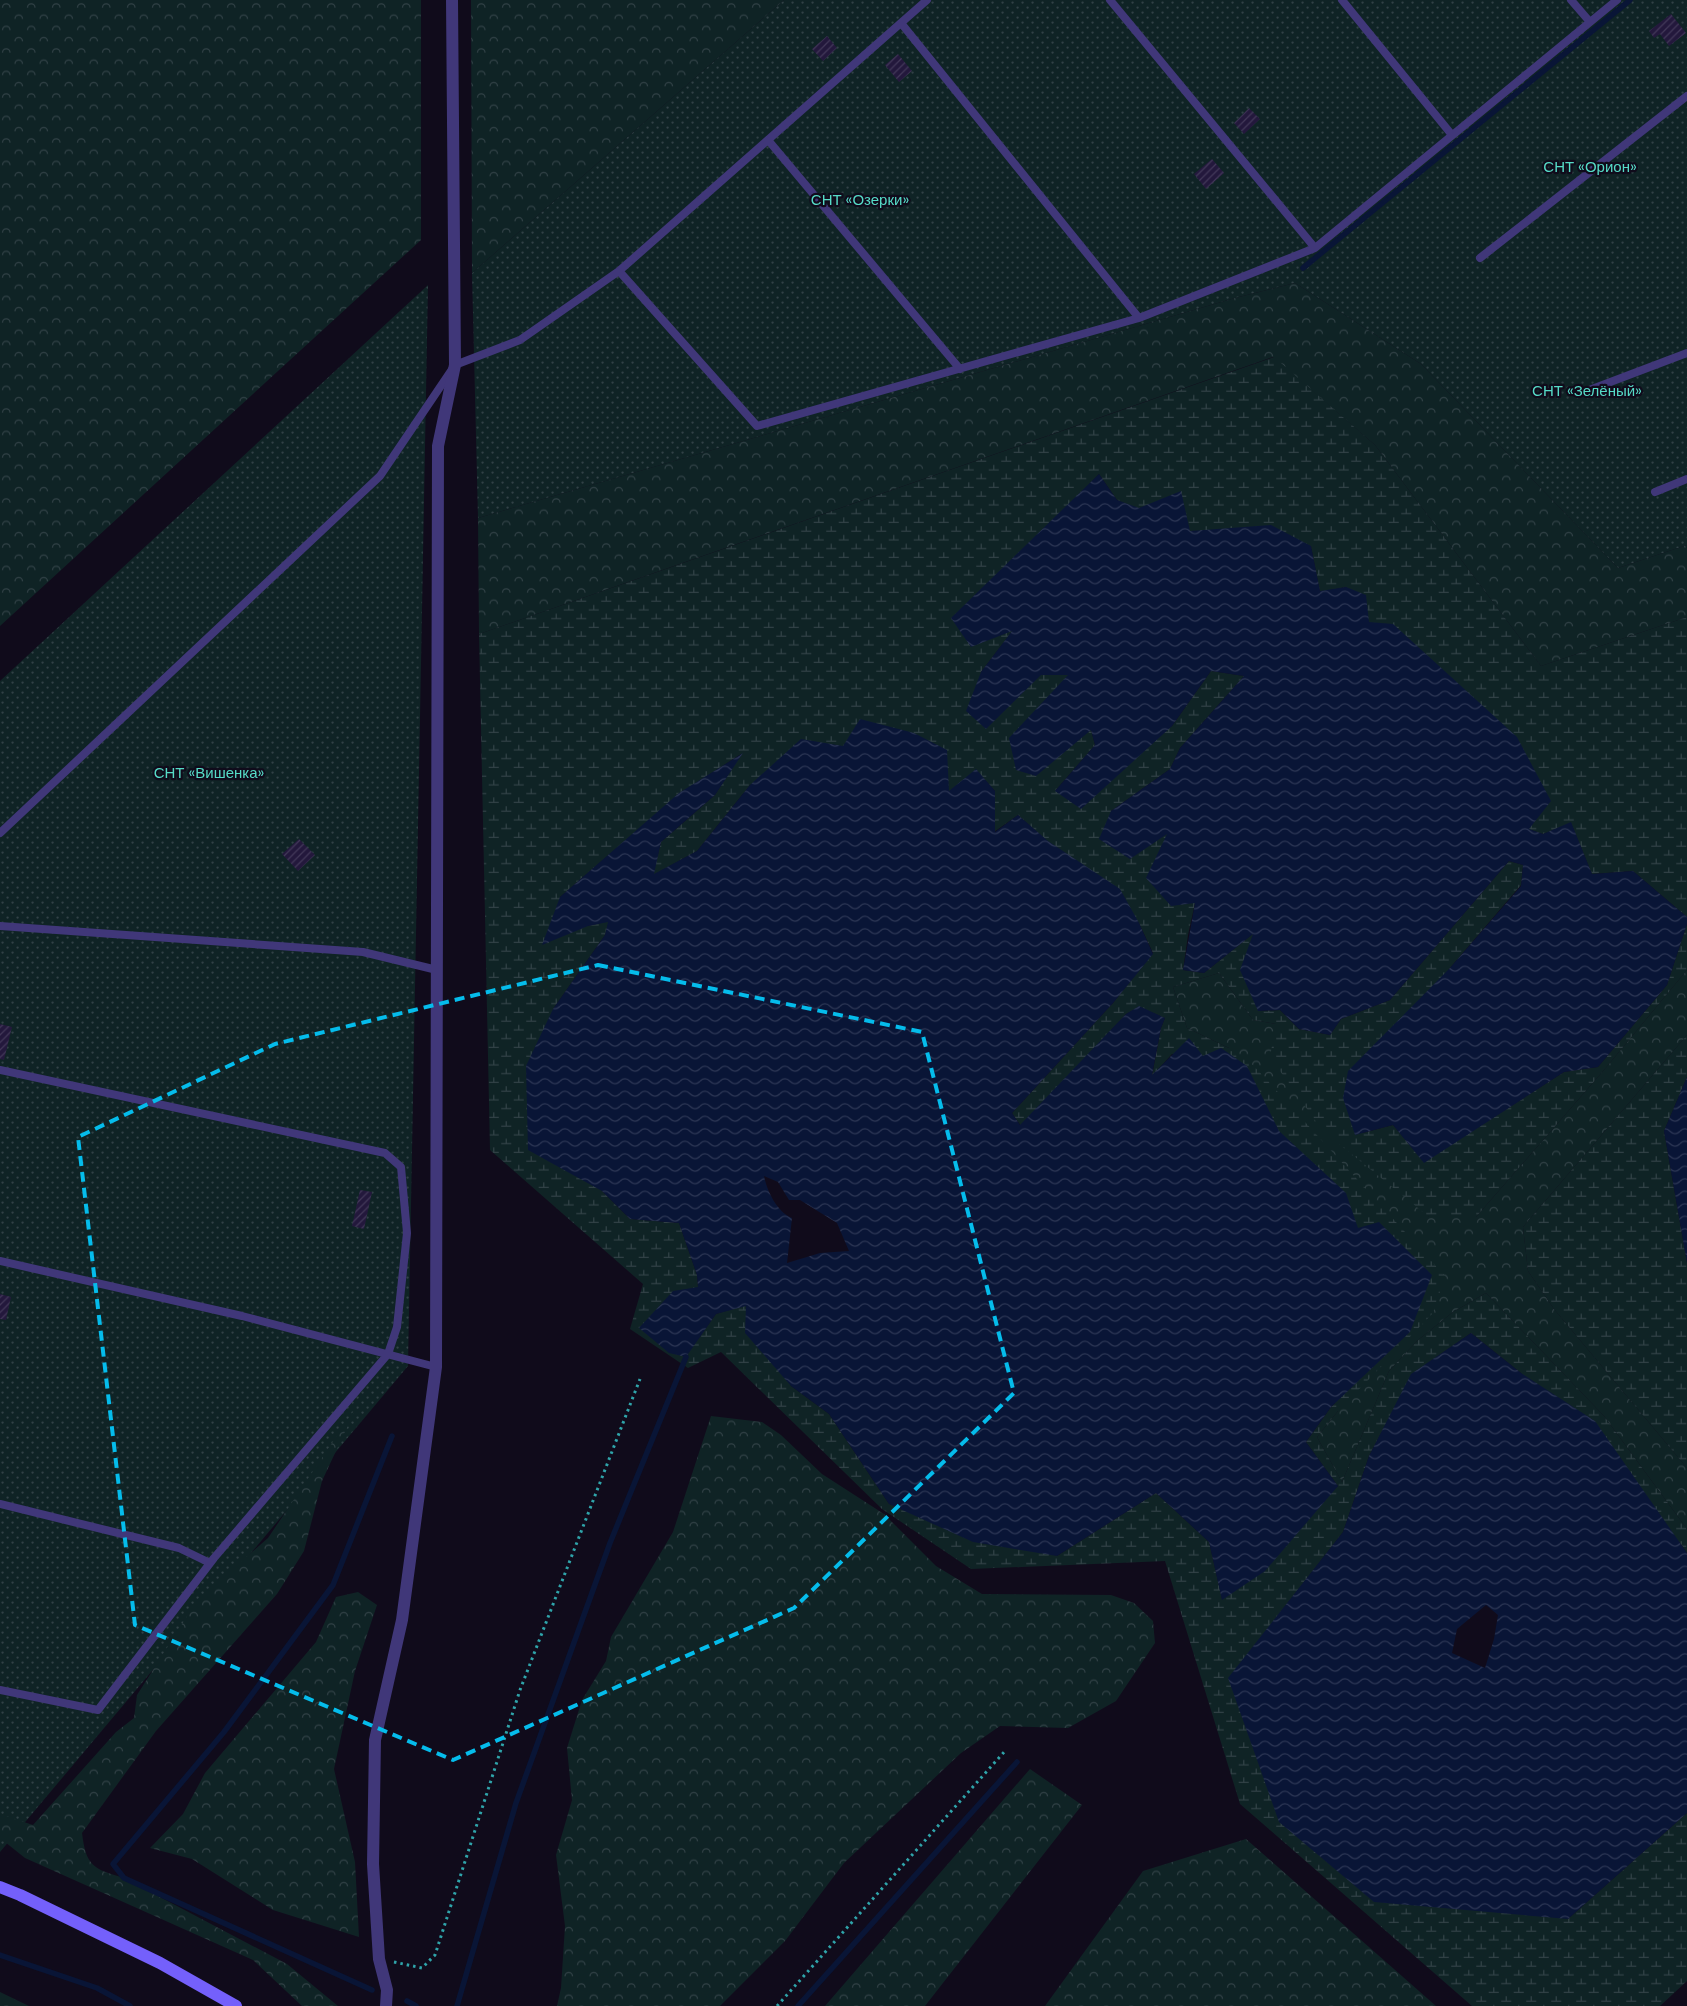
<svg xmlns="http://www.w3.org/2000/svg" width="1687" height="2006" font-family="'DM Sans',sans-serif">
<style>
.grass{fill:url(#grass-dots)}
.forest{fill:url(#forest-crowns)}
.wetland{fill:url(#wetland-marsh);fill-rule:evenodd}
.water{fill:url(#water-waves);fill-rule:evenodd}
.lines{fill:none;stroke-linecap:round;stroke-linejoin:round}
.stream{stroke:#091536;stroke-width:5.5}
.building{fill:url(#building-hatch)}
.path{stroke:#2fa4aa;stroke-width:3;stroke-dasharray:2.5 4;stroke-linecap:butt}
.lane{stroke:#403779;stroke-width:8}
.street{stroke:#403779;stroke-width:12}
.secondary{stroke:#7460fb;stroke-width:12}
.marked{fill:none;stroke:#05bceb;stroke-width:4;stroke-dasharray:10 6;stroke-linejoin:round}
.labels{text-anchor:middle;stroke-width:4.5;stroke-linejoin:round;paint-order:stroke}
.park-label{font-size:15px;fill:#56dbc7;stroke:#100b1b}
</style>
<defs>
<pattern id="grass-dots" width="8" height="8" patternUnits="userSpaceOnUse" patternTransform="scale(1.25)"><rect width="8" height="8" fill="#0f2325"/><path d="M2 2h.1M6 6h.1" fill="none" stroke="#314146" stroke-width="1.8" stroke-linecap="round"/></pattern>
<pattern id="forest-crowns" width="20" height="18" patternUnits="userSpaceOnUse" patternTransform="scale(1.25)"><rect width="20" height="18" fill="#0f2325"/><path d="M2 6a3 3 0 1 1 6 0M12 15a3 3 0 1 1 6 0" fill="none" stroke="#314146"/></pattern>
<pattern id="wetland-marsh" width="20" height="14" patternUnits="userSpaceOnUse" patternTransform="scale(1.25)"><rect width="20" height="14" fill="#0f2325"/><path d="M1 5h8M5 5V1M11 12h8M15 12V8" fill="none" stroke="#314146"/></pattern>
<pattern id="water-waves" width="16" height="10" patternUnits="userSpaceOnUse" patternTransform="scale(1.25)"><rect width="16" height="10" fill="#091536"/><path d="M0 5q4-4 8 0t8 0" fill="none" stroke="#2c3654"/></pattern>
<pattern id="building-hatch" width="6" height="6" patternUnits="userSpaceOnUse" patternTransform="scale(1.25)"><rect width="6" height="6" fill="#23183c"/><path d="M-1 1l2-2M0 6l6-6M5 7l2-2" fill="none" stroke="#423859"/></pattern>
</defs>
<rect width="100%" height="100%" fill="#100b1b"/>
<!-- grass -->
<path class="grass" d="M784 0H1687V545L1618 568 1421 364 1295 283 1235 298 478 518 472 273Z
M428 285 408 1366 0 1852V681Z"/>
<!-- forest -->
<path class="forest" d="M0 0H421V240L0 626Z
M471 0H784L472 273Z
M1295 283 1421 364 1618 568 1687 545V617L1541 666 1375 445 1273 357 479 634 478 518 1235 298Z
M1687 970V1035L1523 1227 1528 1271 1554 1309 1687 1468V1529L1604 1416 1486 1293 1453 1312 1418 1340 1389 1371 1342 1482 1317 1437 1338 1411 1229 1048 1187 1028 1173 987 1219 973 1253 1020 1276 1024 1429 1217H1476L1604 1070Z
M357 1406 322 1481 304 1551 277 1594 156 1731 82 1833C86 1866 93 1869 124 1878L287 1964 338 2006H302L253 1960 25 1858 0 1838V1814L33 1825 116 1732 134 1718 137 1695 198 1599 268 1538Z
M711 1416 762 1422 781 1435 822 1474 884 1514 936 1566 982 1594 1111 1595 1134 1603 1153 1621 1155 1643 1116 1701 1068 1728 1000 1726 961 1753 844 1863 785 1941 720 2006H557L561 1988 565 1926 556 1855 572 1800 567 1748 582 1700 606 1661 611 1637 673 1532Z
M358 1592 377 1605 355 1671 334 1769 355 1862 359 1937 273 1910 192 1859 150 1848 183 1814 205 1773 316 1642 336 1597Z
M1030 1769 1082 1805 925 2006H825Z
M1246 1839 1436 2006H1045L1143 1871Z
M0 1992 29 2006H0Z"/>
<!-- wetland -->
<path class="wetland" d="M1274 357 1375 445 1541 666 1687 617V917L1633 871 1592 874 1571 823 1543 834 1528 829 1369 622 1346 587 1320 592 1311 546 1210 531H1190L1117 500 1099 474 1066 508 1013 630 981 672 1068 675 1091 730 1095 745 1055 791 1172 726 1211 671 1244 676 1180 748 1170 769 1111 811 1168 833 1195 903 1188 935 1183 970 1204 973 1254 933 1258 1011 1280 1010 1299 1029 1330 1035 1341 1019 1390 1000 1509 861 1523 865 1521 885 1449 969 1355 1135 1393 1125 1424 1162 1564 1072 1598 1067 1667 985 1687 924V970L1604 1070 1476 1217H1429L1322 1130 1270 1057 1276 1024 1253 1020 1219 973 1173 987 1187 1028 1229 1048 1254 1066 1445 1276 1433 1313 1338 1411 1317 1437 1342 1482 1389 1371 1418 1340 1453 1312 1486 1293 1604 1416 1687 1529V1553L1681 1544 1521 1373 1471 1333 1412 1374 1369 1456 1343 1532 1229 1678 1568 1919 1687 1813V1981L1660 2006H1472L1240 1804 1165 1561 971 1569 882 1509 721 1352 688 1368 630 1329 643 1284 490 1150 479 634ZM843 746 949 792 976 770 995 791 994 832 1018 815 1139 923 1153 953 1113 1003 1012 1113 1021 1126 1126 1014 1139 1007 1165 1018 1161 1028 1152 1076 1172 1054 1203 1056 1247 1066 1279 1131 1346 1193 1358 1228 1410 1332 1331 1407 1306 1442 1338 1486 1222 1599 1209 1542 1156 1493 1057 1556 889 1504 829 1414 791 1386 746 1305 716 1314 686 1356 698 1287 697 1275 679 1223 630 1219 602 1191 553 1009 605 935 609 921 588 926 560 897 679 794 741 754 715 795 661 842 653 875 697 851 750 785Z
M1687 1035V1077L1664 1131 1687 1263V1468L1554 1309 1528 1271 1523 1227Z"/>
<!-- water -->
<path class="water" d="M1099 474 1117 500 1139 508 1181 491 1190 531 1271 525 1311 546 1320 591 1346 587 1366 595 1369 622 1393 624 1517 737 1551 801 1529 829 1543 834 1571 822 1592 874 1633 871 1687 917V924L1667 985 1598 1067 1564 1072 1424 1163 1393 1125 1355 1135 1343 1098 1348 1071 1449 969 1521 886 1523 865 1509 861 1390 1000 1341 1019 1330 1035 1299 1029 1280 1010 1258 1011 1240 970 1253 934 1204 973 1183 970 1195 903 1171 906 1146 878 1167 834 1130 859 1099 839 1111 811 1170 769 1180 748 1244 676 1211 671 1172 726 1081 809 1055 791 1095 745 1091 730 1036 776 1016 770 1009 738 1068 675H1041L986 729 966 711 981 672 1012 631 971 647 951 618Z
M860 719 914 733 947 750 949 791 976 769 995 791V832L1018 815 1048 841 1120 889 1139 923 1153 954 1113 1003 1012 1113 1020 1125 1126 1014 1139 1006 1165 1018 1161 1028 1152 1075 1189 1038 1203 1056 1221 1048 1247 1066 1279 1131 1346 1193 1358 1228 1379 1222 1432 1275 1410 1332 1331 1407 1306 1442 1338 1486 1265 1571 1222 1600 1209 1542 1156 1493 1057 1556 973 1542 889 1504 829 1414 791 1386 745 1333 746 1306 716 1314 686 1357 669 1353 639 1328 673 1291 698 1287 697 1275 679 1223 630 1219 602 1191 528 1150 526 1066 553 1009 605 935 608 922 588 926 542 945 560 897 679 793 743 753 715 795 661 842 654 874 697 851 750 785 801 739 843 746ZM764 1176 778 1182 789 1200H800L837 1223 849 1251 820 1253 787 1263 792 1218C777 1212 767 1191 764 1176Z
M1687 1077V1263L1664 1131Z
M1471 1333 1521 1373 1595 1421 1687 1553V1813L1568 1919 1374 1902 1279 1822 1228 1678 1343 1532 1369 1456 1411 1374ZM1486 1605 1498 1615 1494 1639 1485 1668 1452 1653 1457 1629Z"/>
<g class="lines">
<!-- stream -->
<path class="stream" d="M1303 268 1630 0
M0 1955 97 1988 130 2006
M372 1990 124 1878 113 1864 224 1732 333 1585 392 1436
M407 2001 416 2006
M457 2006 516 1803 610 1543 686 1357
M798 2006 1017 1762"/>
</g>
<!-- building -->
<path class="building" d="M1671 14 1686 33 1669 46 1660 34 1654 38 1649 31Z
M827 36 837 48 823 61 812 49Z
M898 54 912 71 899 82 885 65Z
M1249 108 1260 119 1244 134 1234 123Z
M1212 159 1224 173 1206 189 1194 174Z
M299 839 315 855 298 871 282 854Z
M0 1024 12 1027 4 1060 0 1059Z
M360 1190 372 1192 364 1229 352 1226Z
M0 1294 11 1297 6 1320 0 1319Z"/>
<g class="lines">
<!-- path -->
<path class="path" d="M394 1962 422 1968 435 1955 520 1690 640 1379
M777 2006 1005 1751"/>
<!-- lane -->
<path class="lane" d="M1110 0 1315 248
M1342 0 1452 135
M1571 0 1590 22
M901 23 1139 318
M768 140 960 369
M1480 258 1687 96
M619 271 757 426 1139 318 1315 248 1617 0
M1584 392 1687 353
M1655 492 1687 479
M0 833 380 476 455 365 520 340 619 271 927 0
M0 926 363 952 437 970
M0 1070 385 1153 401 1167 407 1233 397 1327 388 1354 214 1558 98 1710 0 1690
M0 1261 242 1316 436 1367
M0 1504 179 1548 210 1563"/>
<!-- street -->
<path class="street" d="M386 2006 387 1990 379 1959 373 1864 375 1740 402 1620 436 1367 438 446 455 365 452 0"/>
<!-- secondary -->
<path class="secondary" d="M0 1887 20 1895 160 1963 236 2006"/>
</g>
<!-- marked area -->
<path class="marked" d="M598 965 922 1032 1014 1393 794 1608 453 1760 135 1625 78 1137 275 1044Z"/>
<g class="labels">
<!-- park labels -->
<g class="park-label">
<text x="1590" y="172">СНТ «Орион»</text>
<text x="860" y="205">СНТ «Озерки»</text>
<text x="1587" y="396">СНТ «Зелёный»</text>
<text x="209" y="778">СНТ «Вишенка»</text>
</g>
</g>
</svg>
